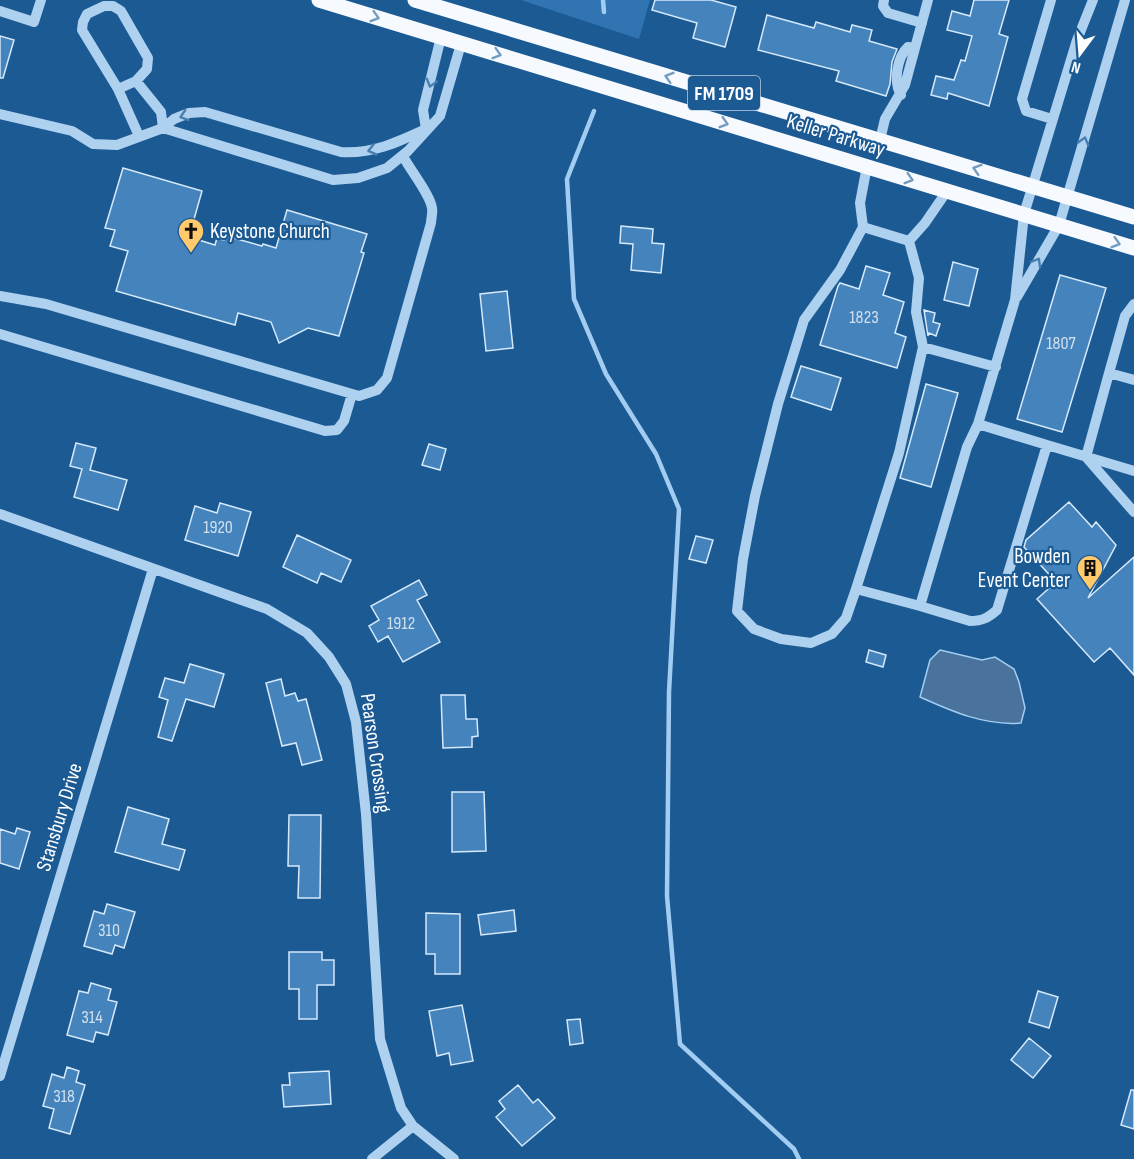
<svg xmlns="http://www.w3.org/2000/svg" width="1134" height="1159" font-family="'Sofia Sans Condensed',sans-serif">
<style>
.green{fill:#3074b2}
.water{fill:#49739c;stroke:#a2ccf1;stroke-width:1.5}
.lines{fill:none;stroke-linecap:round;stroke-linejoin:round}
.stream{stroke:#a2ccf1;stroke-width:4.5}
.building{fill:#4483bb;stroke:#d5e9fb;stroke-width:1.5}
.minor{stroke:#aed1ef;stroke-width:10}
.major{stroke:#f6faff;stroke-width:15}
.oneway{stroke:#739abf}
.oneway2{stroke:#487eaf}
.labels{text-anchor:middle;stroke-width:4.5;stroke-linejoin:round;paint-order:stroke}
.number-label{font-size:18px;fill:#d0e0ee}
.shield{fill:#1c5a94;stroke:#bbcedf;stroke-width:1.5}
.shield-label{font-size:20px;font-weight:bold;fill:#fff}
.street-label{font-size:21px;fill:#fff;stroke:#1c5a94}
.poi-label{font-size:21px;fill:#fff;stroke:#1c5a94;text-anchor:start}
</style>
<rect width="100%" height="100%" fill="#1c5a94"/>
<!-- green -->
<path class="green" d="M521 0H650L639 39Z"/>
<!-- water -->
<path class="water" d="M940 650 982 660 995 657 1014 669 1019 682 1025 708 1021 723C985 726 951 711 920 697L930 660Z"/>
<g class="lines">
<!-- stream -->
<path class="stream" d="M603 0 604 12
M594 111 567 179 574 299 606 374 656 454 679 509 669 692 667 896 680 1044 794 1149 799 1159"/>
</g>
<!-- building -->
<path class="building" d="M655 0H711L736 7 725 47 693 38 697 23 652 10Z
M974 0H1009L999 34 1008 37 989 106 948 93 947 99 931 95 936 76 954 80 961 60 965 61 972 36 947 30 952 11 970 16Z
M767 15 814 28 816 22 850 32 852 25 872 30 869 41 897 49 892 62 890 84 886 96 836 81 839 71 758 50Z
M0 36 14 40 3 78H0Z
M123 168 202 191 189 237 215 245 217 238 224 240 226 236 262 246 263 244 276 248 287 210 367 234 361 252 364 253 339 336 308 328 279 343 271 322 238 313 235 325 116 291 128 251 110 246 115 230 105 228Z
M621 226 653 229 652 243 664 244 661 273 631 270 633 244 620 243Z
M953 262 978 269 969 306 944 300Z
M866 266 890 273 883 295 904 302 895 333 906 337 897 368 820 345 838 286 840 283 859 289Z
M1060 275 1106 288 1062 432 1017 419Z
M507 291 513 348 486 351 480 294Z
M924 310 935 313 933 322 940 324 936 336 929 333 928 336Z
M801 366 841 378 831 410 791 397Z
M926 384 958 393 931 487 900 478Z
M76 443 96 448 90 470 127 480 118 510 74 497 82 469 70 466Z
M429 444 446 449 440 470 422 465Z
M1069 502 1092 527 1096 522 1116 545 1088 598 1134 557V675L1110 648 1094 662 1037 599 1056 582 1024 547 1026 540Z
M220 503 251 512 238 556 185 540 195 506 217 513Z
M297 535 351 560 341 582 321 573 317 583 283 567Z
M696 536 713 540 706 563 689 559Z
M419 580 427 595 417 600 440 642 403 662 388 636 378 642 369 626 379 620 371 606Z
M869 650 886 655 883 667 866 662Z
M190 664 224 674 214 707 186 699 172 741 158 737 168 700 159 697 165 678 184 683Z
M281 679 285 696 295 693 298 701 306 699 322 760 302 765 296 743 282 746 266 683Z
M441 695H465L466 719H477L478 736 472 737V747L443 748Z
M452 792H484L486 851 452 852Z
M128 807 169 819 162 844 185 850 179 870 115 852Z
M289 815H321L320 898H298L299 866H288Z
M17 828 30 832 19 869 0 863V829L15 834Z
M107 904 135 912 124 948 115 945 112 954 84 946 94 911 104 914Z
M514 910 516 931 481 935 478 915Z
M426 913 460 914V974H435V954H426Z
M289 952H322V960H334V985H317V1019H299V989H289Z
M91 983 111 989 108 1000 117 1002 108 1035 96 1032 93 1042 67 1035 79 991 88 993Z
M1038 991 1058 997 1049 1028 1029 1022Z
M462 1005 473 1061 451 1065 449 1053 437 1056 429 1011Z
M580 1019 583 1043 570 1045 567 1020Z
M1029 1038 1051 1056 1033 1078 1011 1060Z
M67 1067 79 1071 76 1082 85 1085 70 1134 49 1128 54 1109 43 1106 52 1074 64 1078Z
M329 1071 331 1104 284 1107 282 1085H290L289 1073Z
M518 1085 533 1103 538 1099 555 1118 522 1146 496 1117 505 1109 499 1101Z
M1131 1090H1134V1129L1121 1125Z"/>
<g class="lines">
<!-- minor -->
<path class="minor" d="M884 0 883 6 888 13 922 23
M1051 0 1022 99 1026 111 1052 119
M0 11 34 22 41 0
M136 81 161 112 163 128
M118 89 136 81 147 69 148 58 121 11 113 6H104L87 14 83 22 82 30 118 89 139 136
M901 95C893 82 897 57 908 47L915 48
M0 114 72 131 93 144 117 145 163 128 174 119 189 113 205 112 341 152C373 154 398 142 426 129
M163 128 333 180 358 178 387 168 408 151 440 116 461 44
M426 129 423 110 441 37
M880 140 885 119 905 85 928 0
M867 166 860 203 863 227 909 241 925 223 947 191
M909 241 919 278 916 312 923 347
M0 296 46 304 359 396 377 390 387 378 431 223C431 219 433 213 432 208 430 194 410 170 403 156
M1017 297 1059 225 1125 0
M0 334 325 431 337 430 344 421 352 394
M1109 373 1125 316 1134 304
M1134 380 1109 373 1086 457 1134 512
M978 424 1047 445 997 610C988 618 982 621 970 621L920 606 967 447 978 424 1015 300 1024 214 1077 40 1093 0
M1047 445 1134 471
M0 514 267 609 307 633 329 657 346 684 356 722 366 814 380 1039 401 1108 413 1126 454 1159
M856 589 846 618 832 634 811 643 781 639 754 629 737 611 743 559 755 496 778 404 804 320 840 270 863 227
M920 606 856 589 899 453 923 347 996 367
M0 1076 153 569
M372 1159 413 1126"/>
<!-- major -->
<path class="major" d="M319 0 1134 248
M415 0 1134 217"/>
</g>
<!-- one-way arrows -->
<defs><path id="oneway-chevron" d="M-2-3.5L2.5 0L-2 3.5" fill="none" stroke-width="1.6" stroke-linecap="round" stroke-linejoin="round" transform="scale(1.5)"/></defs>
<g class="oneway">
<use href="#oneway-chevron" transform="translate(375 17) rotate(17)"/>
<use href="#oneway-chevron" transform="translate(497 54) rotate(17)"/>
<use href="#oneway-chevron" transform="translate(669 77) rotate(-163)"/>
<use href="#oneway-chevron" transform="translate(724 123) rotate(17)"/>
<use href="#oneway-chevron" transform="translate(977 169) rotate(-163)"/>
<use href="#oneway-chevron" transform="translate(909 179) rotate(17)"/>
<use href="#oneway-chevron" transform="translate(1116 243) rotate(17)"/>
</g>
<g class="oneway2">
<use href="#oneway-chevron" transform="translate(431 83) rotate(106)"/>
<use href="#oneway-chevron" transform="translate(184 116) rotate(162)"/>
<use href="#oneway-chevron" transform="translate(1084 141) rotate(-74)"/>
<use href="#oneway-chevron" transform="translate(372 150) rotate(167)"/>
<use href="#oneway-chevron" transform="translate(1037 262) rotate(-60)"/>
</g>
<!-- icons -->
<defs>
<g id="church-pin" transform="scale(1.35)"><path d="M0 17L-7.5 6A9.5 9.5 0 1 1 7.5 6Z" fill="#ffc96c" stroke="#1c5a94"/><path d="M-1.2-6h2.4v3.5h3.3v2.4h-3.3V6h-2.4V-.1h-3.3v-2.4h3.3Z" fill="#111"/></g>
<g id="building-pin" transform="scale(1.35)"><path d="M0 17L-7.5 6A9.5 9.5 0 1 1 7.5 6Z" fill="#ffc96c" stroke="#1c5a94"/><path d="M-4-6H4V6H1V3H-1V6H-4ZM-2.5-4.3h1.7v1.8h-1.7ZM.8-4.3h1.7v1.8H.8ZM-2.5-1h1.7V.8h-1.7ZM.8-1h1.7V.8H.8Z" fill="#111"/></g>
</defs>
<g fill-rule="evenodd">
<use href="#church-pin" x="191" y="231"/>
<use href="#building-pin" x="1090" y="568"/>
</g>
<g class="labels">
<!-- number labels -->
<g class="number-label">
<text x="864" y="323">1823</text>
<text x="1061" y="349">1807</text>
<text x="218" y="533">1920</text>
<text x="401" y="629">1912</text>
<text x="109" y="936">310</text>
<text x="92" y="1023">314</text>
<text x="64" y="1102">318</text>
</g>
<!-- shield labels -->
<rect class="shield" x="688" y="76" width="72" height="34" rx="4.5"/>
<g class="shield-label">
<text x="724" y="100">FM 1709</text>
</g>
<!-- street labels -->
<g class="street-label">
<text transform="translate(836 135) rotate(17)" y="7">Keller Parkway</text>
<text transform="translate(376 753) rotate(82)" y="7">Pearson Crossing</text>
<text transform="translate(59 817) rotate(-73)" y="7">Stansbury Drive</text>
</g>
<!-- poi labels -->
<g class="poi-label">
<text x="210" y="238">Keystone Church</text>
<text x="1070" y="563" text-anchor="end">Bowden<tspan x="1070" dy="24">Event Center</tspan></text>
</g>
</g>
<!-- north arrow -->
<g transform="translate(1080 54) rotate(196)" stroke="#1c5a94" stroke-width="4.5" paint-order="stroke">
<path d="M0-4.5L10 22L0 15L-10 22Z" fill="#ffffff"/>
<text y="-9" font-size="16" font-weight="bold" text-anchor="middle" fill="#ffffff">N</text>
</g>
</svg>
